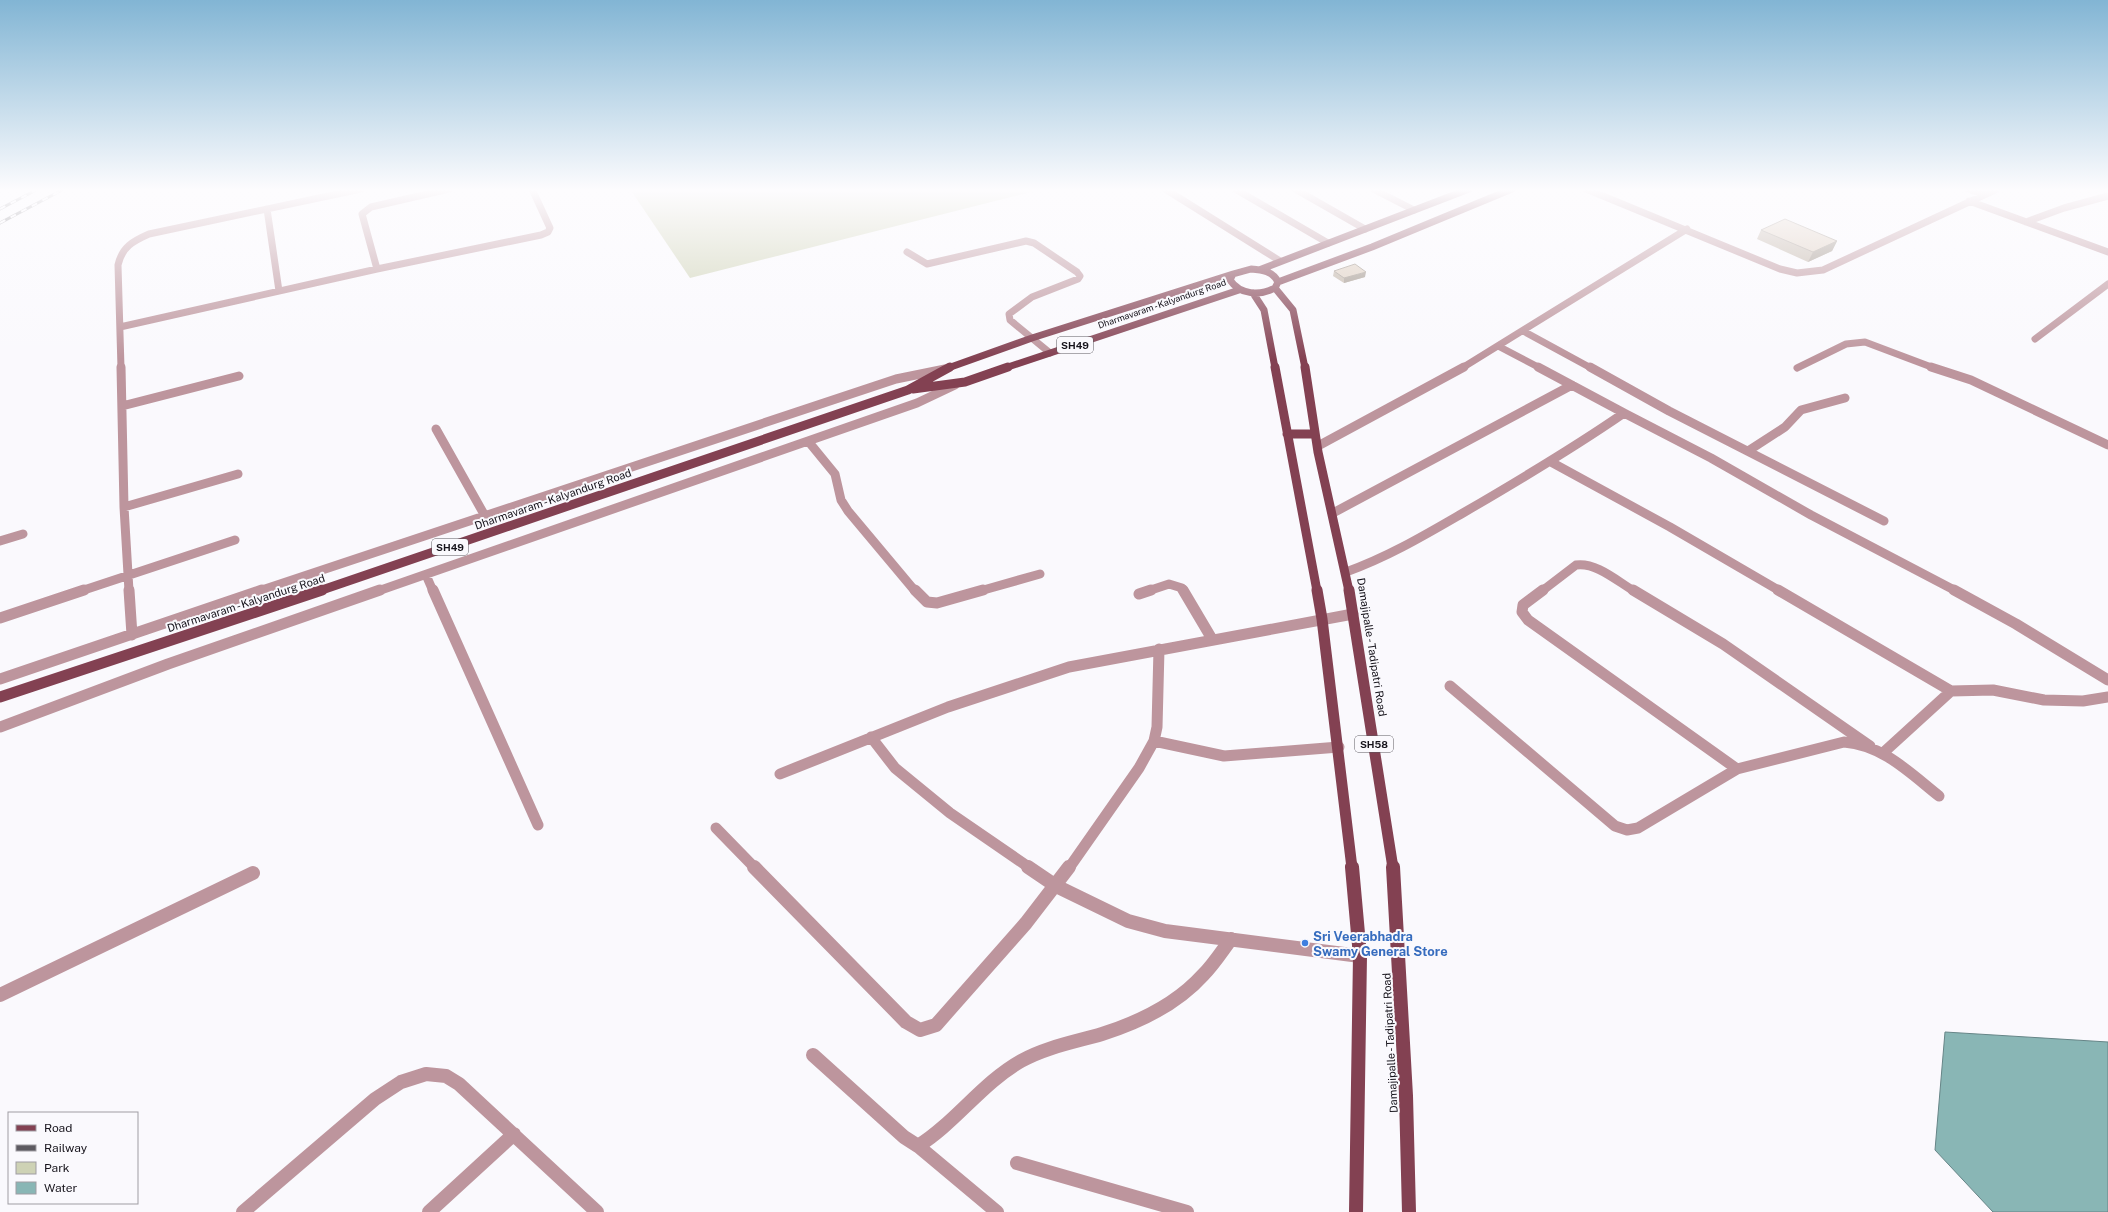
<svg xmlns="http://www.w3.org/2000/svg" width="2108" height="1212" font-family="'Public Sans',sans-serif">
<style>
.green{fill:#ced2b5}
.water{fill:#89b6b5;stroke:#668587}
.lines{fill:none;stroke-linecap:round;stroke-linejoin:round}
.minor-far3{stroke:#bd959d;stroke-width:7}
.minor-far2{stroke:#bd959d;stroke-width:9}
.minor-far1{stroke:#bd959d;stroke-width:11}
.minor{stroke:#bd959d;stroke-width:14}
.major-far3{stroke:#834152;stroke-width:7}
.major-far2{stroke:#834152;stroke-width:9}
.major-far1{stroke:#834152;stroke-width:11}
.major{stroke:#834152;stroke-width:14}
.rail-casing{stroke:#5d5a61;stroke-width:3}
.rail{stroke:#faf9fd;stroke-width:2;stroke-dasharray:6;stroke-linecap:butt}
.wall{fill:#bcaea0}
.shaded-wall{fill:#998d82}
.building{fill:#dbcaba;stroke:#998d82}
.shop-dot{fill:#3f7fe0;stroke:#faf9fd;stroke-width:1.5}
.labels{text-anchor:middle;stroke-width:4;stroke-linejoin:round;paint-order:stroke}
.far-street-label{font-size:9px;fill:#16131b;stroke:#faf9fd}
.shield{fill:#faf9fd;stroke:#5a585f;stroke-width:1}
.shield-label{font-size:10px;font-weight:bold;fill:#16131b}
.street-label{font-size:11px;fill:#16131b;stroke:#faf9fd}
.near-shop-label{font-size:13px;font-weight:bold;fill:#366cbe;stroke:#faf9fd;text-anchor:start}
</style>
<rect width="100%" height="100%" fill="#faf9fd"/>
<!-- green -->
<path class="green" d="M630 189H1043L690 278Z"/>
<!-- water -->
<path class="water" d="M1945 1032 2108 1042V1212H1993L1935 1150Z"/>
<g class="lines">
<!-- minor-far3 -->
<path class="minor-far3" d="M1165 189 1280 261
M1235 189 1328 243
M1295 189 1365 229
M1373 189 1414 210
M1586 189 1780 269 1797 273 1823 270 1997 189
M1968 189 1983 194
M1969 201 2108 252
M267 209 279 291
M2026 222 2064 208 2108 196
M907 252 927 264 1026 241 1034 243 1077 272 1080 276 1078 279 1032 297 1009 314 1010 320 1050 353
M377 269 362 214 371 207 449 189
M120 327 377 269 541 235 548 232 550 228 532 189
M1525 332 1591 368
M2035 339 2108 284
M1500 347 1540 368
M121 368 118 265C122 247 133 241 149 234L361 189
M1462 368 1687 229
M1797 368 1846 344 1865 342 1934 368"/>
<!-- minor-far2 -->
<path class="minor-far2" d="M121 367 124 507 129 591
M1538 367 1624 413
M1590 367 1669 411 1884 521
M1931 367 1971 380 2108 445
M122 406 239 376
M436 429 485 516
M808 441 835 474 841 500 848 511 915 591
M1318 446 1464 367
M1748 451 1785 427 1801 410 1845 398
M1551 462 1670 527 1780 591
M124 507 238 474
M1333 513 1572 385
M0 541 23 534
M1346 572C1388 557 1425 535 1463 513 1518 481 1572 449 1624 413L1711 458 1811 515 1956 591
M426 575 433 591
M81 591 235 540
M259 591 896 379 945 369
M378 591 917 403 955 385
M980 591 1040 574
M1148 591 1169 584 1182 588 1184 591
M1542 591 1576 565C1596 562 1617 581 1634 591"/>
<!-- minor-far1 -->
<path class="minor-far1" d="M129 590 132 635
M433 590 538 825
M915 590 927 602 937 603 983 590
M1183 590 1212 639
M1543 590 1523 605 1522 612 1528 620 1737 769
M1633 590 1723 644 1870 746
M1778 590 1951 691 1993 690 2044 700 2083 701 2108 697
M1954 590 2016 624 2108 680
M1139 594 1151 590
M0 618 84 590
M0 679 262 590
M1450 686 1615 826 1627 830 1638 828 1737 769 1844 742C1883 745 1910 773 1939 796
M0 727 168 664 380 590
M871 737 895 768 950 813 1030 868
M1154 741 1224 756 1339 747
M1883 753 1951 691
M780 774 948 707 1069 667 1353 614
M716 828 755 868
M1069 868 1139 768 1154 741 1157 727 1159 649"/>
<!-- minor -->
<path class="minor" d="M754 867 906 1022 920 1030 936 1025 1026 923 1069 867
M1028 867 1056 886 1128 921 1165 931 1360 956
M0 995 253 873
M813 1055 904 1137 918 1146C956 1122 982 1083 1021 1061 1046 1047 1075 1042 1102 1034 1140 1022 1176 1005 1203 975 1214 964 1222 951 1231 939
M918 1146 997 1212
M1017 1163 1187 1212
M243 1212 375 1099 401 1082 426 1074 446 1076 459 1084 597 1212
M429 1212 514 1134"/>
<!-- major-far3 -->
<path class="major-far3" d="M1251 269C1262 270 1273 271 1278 282L1275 288C1260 296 1240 295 1230 280L1233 274Z
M1259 270 1469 189
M1278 282 1372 247 1512 189
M1275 288 1293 310 1305 368
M1253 293 1264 310 1275 368
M948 368 1032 338 1233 274
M1005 368 1239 290"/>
<!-- major-far2 -->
<path class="major-far2" d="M1275 367 1317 591
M1305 367 1318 452 1349 591
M913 389 965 382 1008 367
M1287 434H1315
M319 591 908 390 950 367"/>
<!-- major-far1 -->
<path class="major-far1" d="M1317 590 1322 619 1352 868
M1349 590 1393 868
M0 697 322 590"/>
<!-- major -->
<path class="major" d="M1352 867 1360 956 1356 1212
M1393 867 1406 1096 1409 1212"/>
<!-- rail casing -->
<g class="rail-casing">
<path id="rail" d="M0 209 38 189
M0 223 64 189"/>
</g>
<!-- rail -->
<use href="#rail" class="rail"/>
</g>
<!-- wall -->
<path class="wall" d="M1761 230 1837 241 1832 251 1808 262 1757 239Z
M1334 271 1365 277 1344 283 1333 276Z"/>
<!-- shaded-wall -->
<path class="shaded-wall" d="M1837 241 1832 251 1808 262 1813 252Z
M1366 272 1365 277 1344 283V278Z"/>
<!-- building -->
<path class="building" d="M1785 219 1837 241 1813 252 1761 230Z
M1355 264 1366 272 1344 278 1334 271Z"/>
<!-- sky -->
<linearGradient id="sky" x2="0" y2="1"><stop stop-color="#82b5d4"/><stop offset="0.53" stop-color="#fdfcfe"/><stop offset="1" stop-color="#fdfcfe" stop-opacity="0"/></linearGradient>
<rect width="2108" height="359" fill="url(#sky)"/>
<!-- markers -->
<circle class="shop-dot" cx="1305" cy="943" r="4"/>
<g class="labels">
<!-- far-street labels -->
<g class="far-street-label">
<text transform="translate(1162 304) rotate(-19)" y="3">Dharmavaram - Kalyandurg Road</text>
</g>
<!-- shield labels -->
<g class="shield">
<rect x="1057" y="337" width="36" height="16" rx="3"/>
<rect x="432" y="539" width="36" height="16" rx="3"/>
<rect x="1355" y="736" width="38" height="16" rx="3"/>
</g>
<g class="shield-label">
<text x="1075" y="349">SH49</text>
<text x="450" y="551">SH49</text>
<text x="1374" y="748">SH58</text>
</g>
<!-- street labels -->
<g class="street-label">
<text transform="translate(553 499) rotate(-19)" y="4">Dharmavaram - Kalyandurg Road</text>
<text transform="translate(246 603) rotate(-18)" y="4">Dharmavaram - Kalyandurg Road</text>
<text transform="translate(1372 647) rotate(81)" y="4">Damajipalle - Tadipatri Road</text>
<text transform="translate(1390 1043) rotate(-93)" y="4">Damajipalle - Tadipatri Road</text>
</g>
<!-- near-shop labels -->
<g class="near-shop-label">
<text x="1313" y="941">Sri Veerabhadra<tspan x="1313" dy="15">Swamy General Store</tspan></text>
</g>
</g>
<!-- legend -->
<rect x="8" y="1112" width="130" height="92" fill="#faf9fd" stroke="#9f9da3"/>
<rect x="16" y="1125" width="20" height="6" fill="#834152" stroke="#9f9da3"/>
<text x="44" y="1132" font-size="12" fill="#16131b">Road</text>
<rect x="16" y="1145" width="20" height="6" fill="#5d5a61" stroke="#9f9da3"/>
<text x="44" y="1152" font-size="12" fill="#16131b">Railway</text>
<rect x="16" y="1162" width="20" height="12" fill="#ced2b5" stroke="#9f9da3"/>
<text x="44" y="1172" font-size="12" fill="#16131b">Park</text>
<rect x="16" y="1182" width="20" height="12" fill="#89b6b5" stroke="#9f9da3"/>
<text x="44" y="1192" font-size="12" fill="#16131b">Water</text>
</svg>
